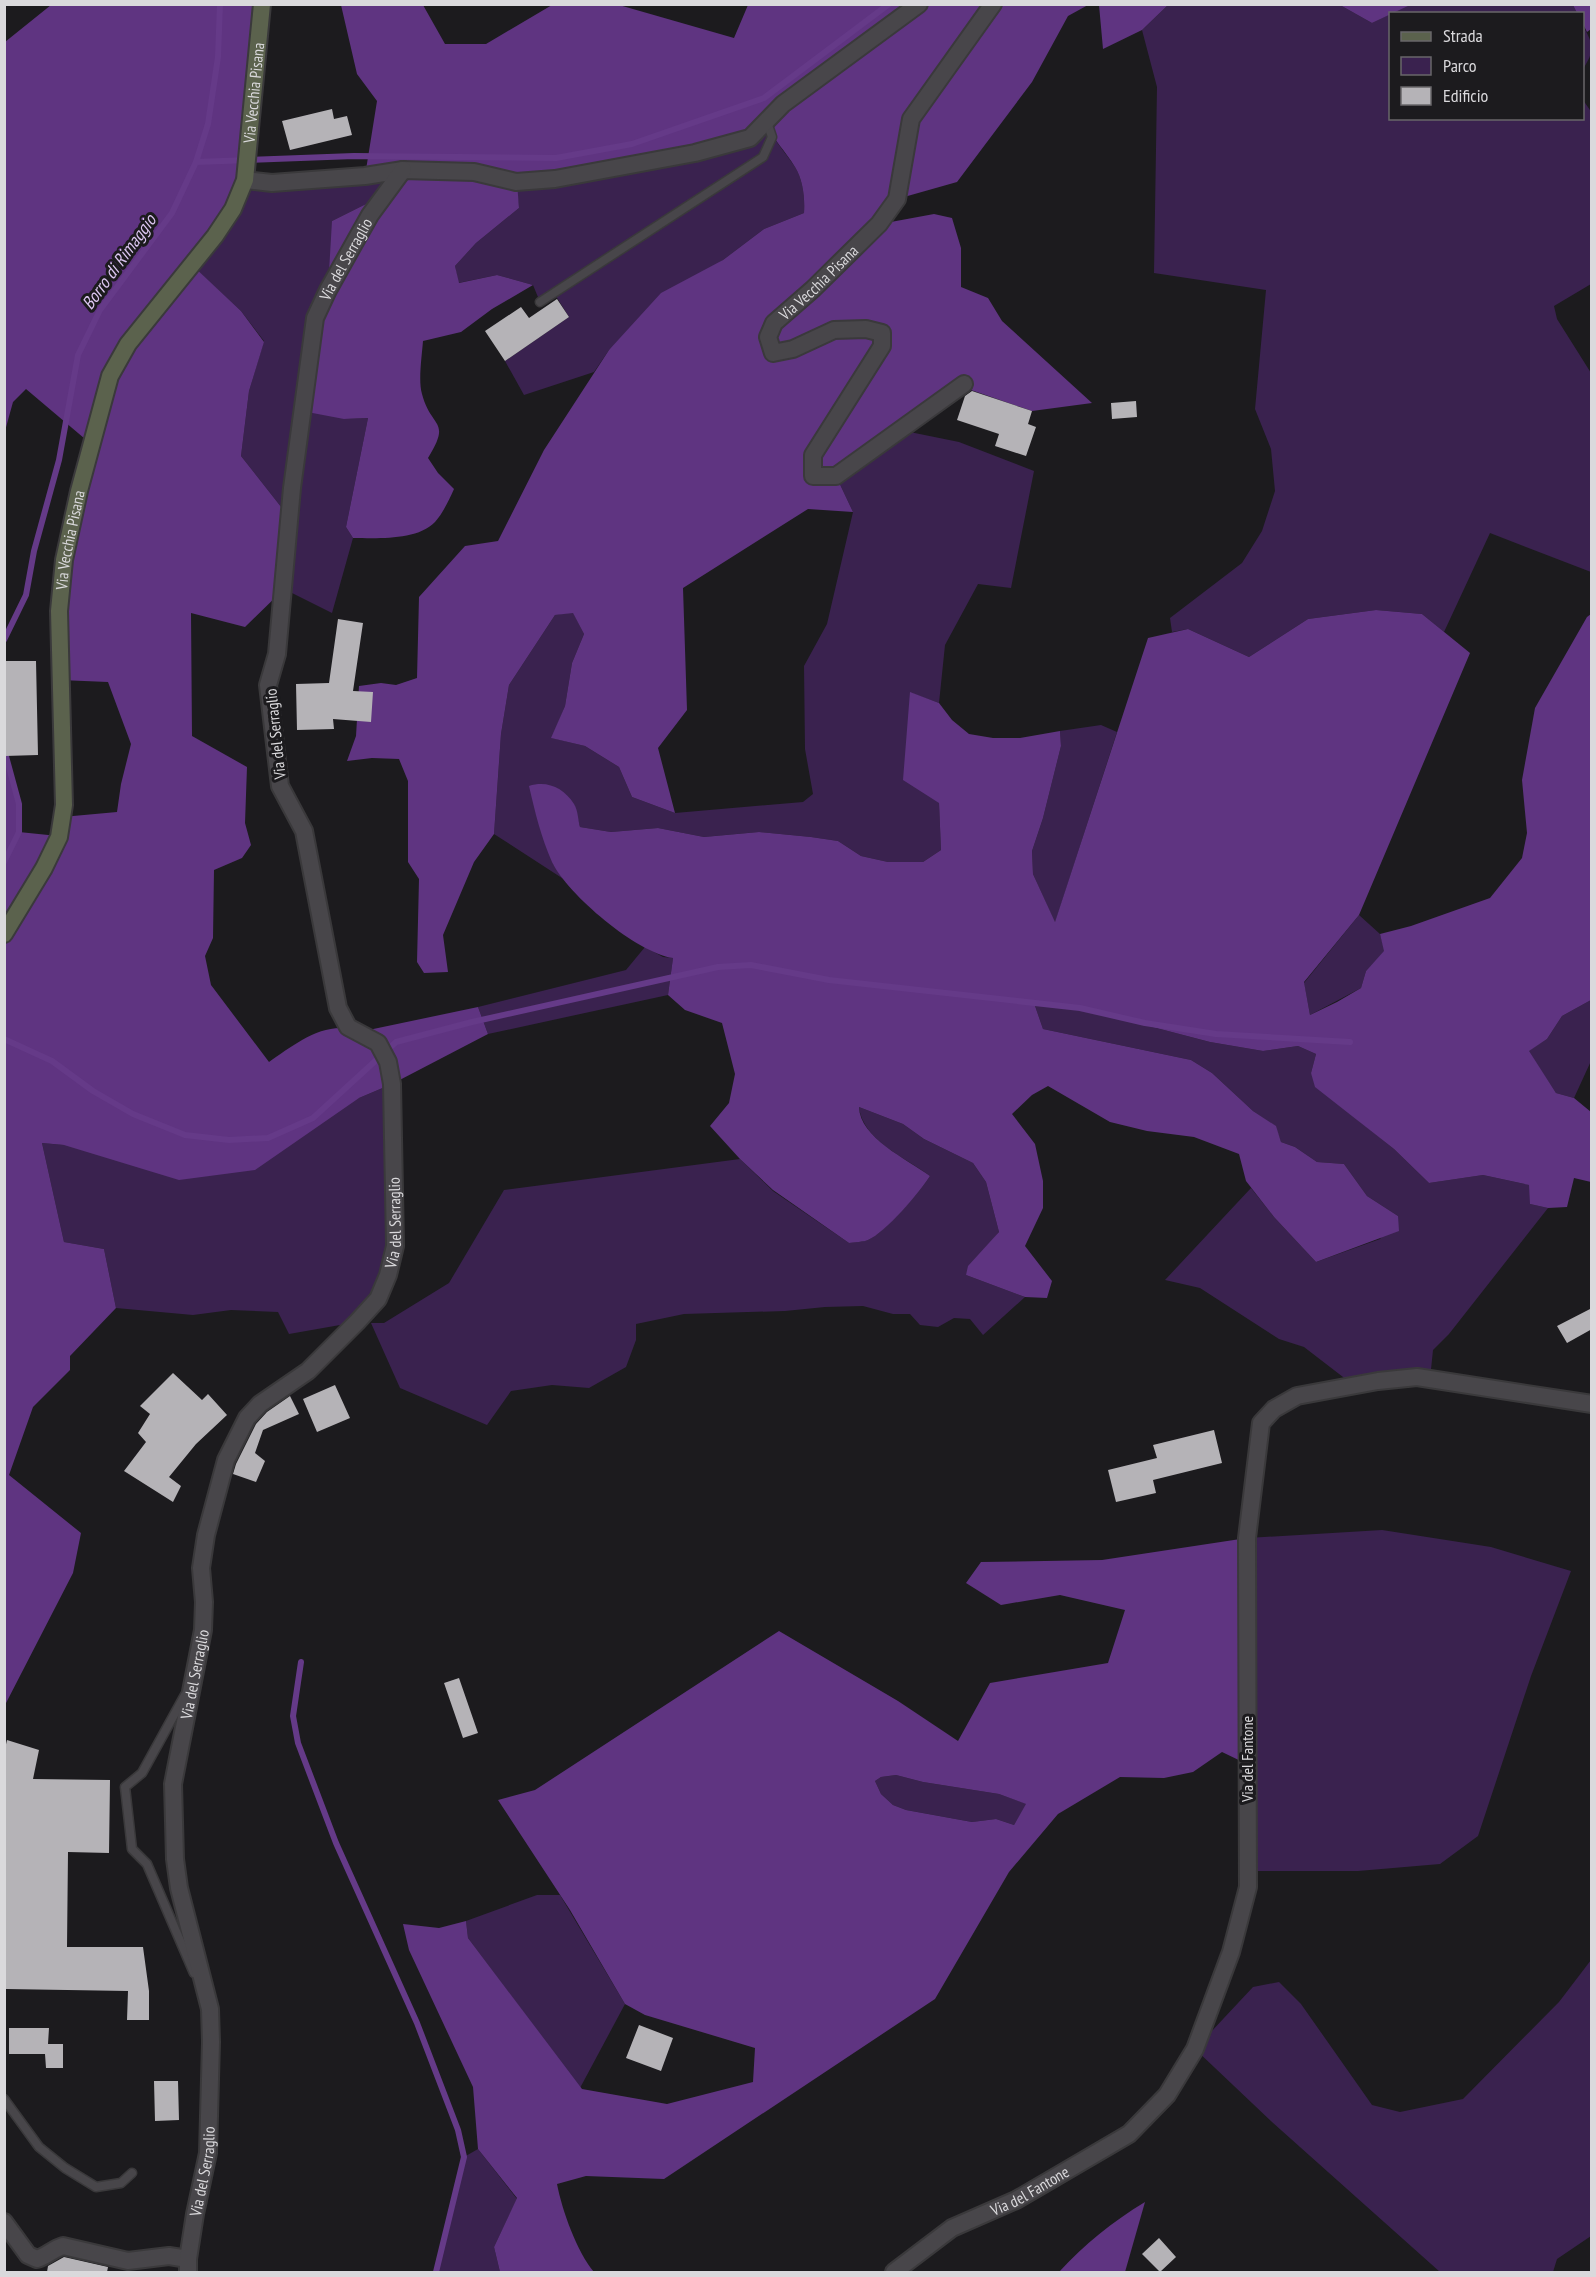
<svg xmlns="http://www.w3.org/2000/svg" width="1596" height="2277" font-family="'PT Sans Narrow',sans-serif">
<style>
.green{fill:#3a224f}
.forest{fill:#5f3481;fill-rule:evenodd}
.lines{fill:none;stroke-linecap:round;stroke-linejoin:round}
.stream{stroke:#653a88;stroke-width:6}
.building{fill:#b5b3b7}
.service-casing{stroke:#3a393b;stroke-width:11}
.minor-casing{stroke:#3a393b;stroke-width:20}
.secondary-casing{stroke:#3a393b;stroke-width:20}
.service{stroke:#48464a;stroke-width:8}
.minor{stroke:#48464a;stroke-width:16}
.secondary{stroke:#5b624d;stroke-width:16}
.labels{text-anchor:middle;stroke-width:6;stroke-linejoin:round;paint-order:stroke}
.street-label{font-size:16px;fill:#dad9dc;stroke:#1c1b1e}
.water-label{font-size:18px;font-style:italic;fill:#dbc5f0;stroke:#1c1b1e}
</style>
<rect width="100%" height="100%" fill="#1c1b1e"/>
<!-- green -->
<path class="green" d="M1410 4 1573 5 1577 13 1391 14Z
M1168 5H1340L1372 23 1390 14V118H1582L1583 100 1592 113 1591 284 1554 306 1557 319 1591 373V572L1490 533 1444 632 1422 614 1376 610 1308 619 1249 657 1188 629 1172 632 1170 618 1242 563 1262 531 1275 491 1271 449 1255 409 1266 290 1154 273 1157 87 1142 30Z
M1582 24C1593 44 1596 49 1583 69Z
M767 122C773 141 784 150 795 167 803 180 805 198 804 213L764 229 723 260 609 350 594 372 524 395 505 361 569 317 554 293 540 302 533 285 497 275 458 283 455 266 476 243 519 208 516 182Z
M403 170 366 204 332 221 344 419 368 418 346 527 353 538 332 613 284 589 289 517 241 456 249 391 264 341 241 311 191 265 245 180Z
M900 430 959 442 1034 471 1011 588 978 584 945 645 939 703 911 693 939 803 941 850 923 862H888L861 856 838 841 811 837 759 832 704 837 658 828 611 832 580 827 574 805 553 864 565 880 494 834 501 734 509 685 555 615 573 612 584 634 572 663 565 706 552 738 585 746 619 767 632 797 675 813 803 802 813 794 805 749 804 666 827 624 853 512 836 476Z
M1101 725 1117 732 1055 923 1033 874 1032 851 1043 818 1061 746 1060 731Z
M1359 915 1380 934 1385 951 1366 971 1361 988 1310 1015 1304 983Z
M645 947 663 957 673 958 668 995 488 1034 478 1007 626 970Z
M1591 1000V1061L1574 1098 1556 1093 1528 1051 1547 1039 1562 1016Z
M1034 1003 1080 1008 1210 1042 1263 1051 1298 1046 1316 1054 1311 1073 1359 1121 1394 1149 1429 1183 1483 1175 1530 1185V1204L1548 1208 1449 1334 1433 1350 1430 1379 1351 1386 1343 1377 1304 1347 1279 1339 1200 1288 1165 1280 1251 1188 1274 1217 1316 1262 1380 1239 1398 1216 1367 1196 1344 1164 1317 1162 1295 1147 1281 1142 1275 1126 1253 1111 1212 1073 1191 1060 1043 1029Z
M392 1084 395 1246 357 1322 289 1334 278 1312 231 1310 193 1315 116 1308 104 1249 64 1242 42 1143 64 1145 359 1098Z
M859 1107 903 1124 924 1139 973 1163 986 1182 999 1232 966 1275 1025 1297 983 1335 970 1319 954 1318 938 1327 920 1325 910 1314H893L863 1306 825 1307 785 1311 684 1314 636 1324V1340L626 1367 589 1388 552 1385 511 1391 487 1425 400 1388 371 1323H384L449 1283 504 1190 740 1159 773 1191 849 1243C854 1242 862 1242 868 1240 884 1233 920 1192 930 1176 905 1157 863 1141 859 1107Z
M1382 1530 1491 1547 1571 1571 1531 1676 1478 1836 1440 1864 1358 1871H1248L1247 1538Z
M896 1775 923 1782 999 1794 1027 1804 1014 1825 996 1819 972 1822 906 1810 893 1805 881 1794 875 1781 881 1777Z
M537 1895H560L625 2004 580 2088 468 1938 466 1921Z
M1591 1960V2236L1557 2259 1553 2272H1440L1272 2122 1195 2049 1253 1987 1279 1982 1301 2004 1372 2105 1400 2112 1463 2099 1559 2002Z
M478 2149 517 2199 494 2247 500 2272H437L464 2157Z"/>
<!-- forest -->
<path class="forest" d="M51 5H263L245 180 192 265 241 311 264 342 249 391 241 456 289 517 284 589 245 627 191 613 192 736 247 767 245 823 251 845 242 858 214 870 213 938 205 956 211 985 269 1062C294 1045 327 1018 359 1032L478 1007 488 1034 392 1084 359 1098 255 1170 179 1180 64 1145 42 1143 64 1242 104 1249 116 1308 70 1356V1370L33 1407 9 1475 81 1533 73 1573 5 1705V749L19 804V832L58 836 62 817 117 812 121 784 131 744 108 682 60 680 61 594 91 444 26 389 13 402 5 431V42Z
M341 5H423L445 44H486L552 5H619L734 38 748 5H1088L1068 16 1032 82 957 182 897 199 880 224 934 214 952 218 961 248V287L988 298 1002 321 1092 403 1032 411 968 389 836 476 853 512 808 509 683 588 687 710 658 748 675 813 632 797 619 767 585 746 551 738 565 706 572 663 584 634 573 613 555 615 509 685 501 734 494 834 474 862 443 935 448 972 424 973 417 962 419 879 408 862V781L399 759 372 758 347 761 356 736 359 686 381 683 396 685 417 678 419 597 465 546 498 541 544 450 609 350 661 293 723 260 764 229 804 213C805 198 803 180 795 167 785 150 774 142 767 123L750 138 517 182 519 208 476 243 455 266 459 283 497 275 533 285 492 309 461 332 423 341C422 355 418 381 422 394 431 429 452 419 428 458L438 473 454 489C449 500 443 513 435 522 417 541 376 538 353 538L346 527 368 418 344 419 302 411 328 289 332 221 366 204 402 170 365 176 377 101 357 74Z
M1099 5V4L1168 5 1142 30 1103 49Z
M1340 5H1410L1372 23Z
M1573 5H1591V29L1587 32 1583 24 1582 14 1577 13Z
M1376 610 1422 614 1470 653 1359 915 1304 982 1310 1015 1337 1002 1361 988 1366 971 1384 951 1380 934 1411 926 1490 898 1522 858 1527 833 1522 780 1535 708 1587 617 1591 614V1000L1562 1016 1547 1039 1529 1051 1556 1093 1574 1098 1591 1112V1182L1574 1178 1567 1207 1548 1208 1530 1204 1529 1185 1483 1175 1429 1183 1394 1149 1315 1087 1311 1073 1316 1054 1298 1046 1263 1051 1210 1042 1080 1008 1034 1003 1043 1029 1191 1060 1212 1073 1253 1111 1276 1126 1281 1142 1295 1147 1317 1162 1344 1164 1367 1196 1398 1216 1399 1231 1316 1262 1274 1217 1246 1181 1239 1154 1194 1137 1147 1131 1110 1122 1048 1086 1032 1095 1012 1114 1035 1144 1043 1181V1208L1025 1246 1052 1281 1047 1298 1025 1297 966 1275 968 1266 999 1232 986 1182 973 1163 924 1139 903 1124 859 1107C860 1138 907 1159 930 1176 920 1192 885 1233 868 1240 863 1242 855 1242 849 1243L773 1190 740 1159 710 1126 729 1103 735 1074 722 1023 685 1010 668 995 673 958C637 953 568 895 552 862 541 837 535 812 529 786 547 780 564 788 574 804 578 810 578 820 580 827L611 832 658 828 704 837 759 832 811 837 838 841 861 856 888 862H923L941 850 939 803 903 780 910 692 939 703 952 720 969 734 993 738H1020L1060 731 1061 746 1043 818 1032 851 1033 874 1055 922 1148 638 1188 629 1249 657 1308 619Z
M1247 1538V1764L1222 1752 1193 1772 1164 1778 1120 1777 1058 1814 1009 1872 935 1999 664 2179 586 2176 557 2184C562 2210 577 2252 594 2272H500L494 2247 517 2198 478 2149 473 2087 409 1950 403 1924 439 1928 466 1921 468 1938 582 2089 667 2104 753 2082 755 2048 645 2015 625 2004 570 1910 498 1800 535 1790 779 1631 898 1701 958 1741 990 1683 1108 1663 1125 1610 1060 1595 1001 1605 966 1583 981 1562 1102 1560ZM896 1775 923 1782 999 1794 1026 1804 1014 1825 996 1819 972 1822 906 1810 893 1805 881 1794 875 1781 881 1777Z
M1145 2202 1125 2272H1059C1085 2244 1112 2222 1145 2202Z"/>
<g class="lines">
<!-- stream -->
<path class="stream" d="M196 162 354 156 556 158 632 144 764 98 889 4
M4 640 26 595 34 551 59 460 78 355 100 310 172 213 196 162 208 124 218 57 220 4
M4 749 19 804V832L4 862
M4 1039 52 1061 93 1091 133 1114 185 1135 229 1140 268 1138 313 1118 396 1042 472 1022 718 967 751 965 829 980 1080 1008 1145 1023 1216 1034 1350 1042
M301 1662 293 1716 298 1743 336 1843 417 2023 458 2130 464 2157 436 2272"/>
</g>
<!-- building -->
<path class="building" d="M332 109 334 119 347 116 352 135 290 150 282 121Z
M557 299 569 317 505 361 485 331 521 307 529 318Z
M972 391 1032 411 1028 424 1036 427 1026 456 995 446 999 434 957 420 965 396Z
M1136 401 1137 417 1112 419 1111 403Z
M338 619 363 623 353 691 373 692 371 722 333 719 334 729 297 730 296 684 329 683Z
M4 661H36L38 755 5 756Z
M1592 1308V1329L1567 1343 1557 1326Z
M173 1373 202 1400 208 1394 227 1415 196 1444 169 1477 181 1486 173 1502 124 1471 146 1442 138 1433 150 1414 140 1406Z
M335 1385 350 1418 317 1432 303 1399Z
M290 1396 299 1414 263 1430 255 1453 265 1461 256 1482 233 1474 236 1464 256 1424 267 1412Z
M1214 1430 1222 1463 1153 1480 1156 1493 1116 1502 1108 1470 1157 1458 1153 1445Z
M459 1678 478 1733 463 1738 444 1683Z
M7 1740 39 1750 33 1779 110 1780 109 1853 68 1852 67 1947H143L149 1991V2020H127L128 1991 6 1989 4 1753Z
M639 2025 673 2038 661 2071 626 2058Z
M9 2028H49L48 2044H63V2068H46L45 2054H9Z
M154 2081H178L179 2120 155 2121Z
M1159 2238 1176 2257 1160 2272 1142 2254Z
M64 2257 108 2267 107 2272H47L48 2266Z"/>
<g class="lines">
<!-- service casing -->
<g class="service-casing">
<path id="service" d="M540 302 763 157 772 137 767 122
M185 1695 142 1773 125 1787 132 1849 147 1864 194 1973
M4 2099 39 2147 65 2168 96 2187 121 2183 132 2173"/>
</g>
<!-- minor casing -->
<g class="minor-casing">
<g id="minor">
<path d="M245 180 272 183 365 176 403 170 474 172 516 182 555 179 695 153 750 138 783 104 919 4"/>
<path id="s1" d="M964 384 836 476H813V455L882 346V333L866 329 834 330 793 349 773 353 768 337 774 323 813 289 879 224 897 199 911 119 993 4"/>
<path d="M4 2222 28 2255 37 2259C47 2256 53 2249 63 2246L128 2261 169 2256 188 2259"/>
<path id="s2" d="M188 2272V2259L195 2214 208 2153 211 2042 210 2009 179 1888 175 1859 173 1784 203 1630 204 1602 201 1568 206 1535 226 1460 247 1418 260 1404 308 1371 357 1322 378 1299 388 1275 395 1246 392 1084 388 1062 378 1043 348 1027 338 1008 304 831 280 786 268 685 277 654 292 488 315 318 328 290 370 215 403 170"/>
<path id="s3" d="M894 2272 952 2228 1016 2200 1129 2134 1167 2095 1195 2049 1231 1952 1248 1887 1247 1538 1261 1423 1274 1409 1297 1396 1378 1381 1417 1377 1592 1404"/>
</g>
</g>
<!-- secondary casing -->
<g class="secondary-casing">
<g id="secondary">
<path id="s4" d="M4 934 44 868 59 837 64 805 59 611 64 560 79 491 110 376 128 344 215 236 233 209 245 180 262 4"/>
</g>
</g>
<!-- service -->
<use href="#service" class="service"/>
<!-- minor -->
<use href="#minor" class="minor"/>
<!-- secondary -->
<use href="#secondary" class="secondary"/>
</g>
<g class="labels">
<!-- street labels -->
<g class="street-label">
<text dy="6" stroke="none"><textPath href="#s4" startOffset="906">Via Vecchia Pisana</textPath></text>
<text dy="6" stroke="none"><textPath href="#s2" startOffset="2136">Via del Serraglio</textPath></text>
<text dy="6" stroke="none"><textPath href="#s1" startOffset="550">Via Vecchia Pisana</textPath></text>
<text dy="6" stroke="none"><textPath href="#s4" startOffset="410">Via Vecchia Pisana</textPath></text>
<text transform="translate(275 734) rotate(-96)" y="6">Via del Serraglio</text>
<text dy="6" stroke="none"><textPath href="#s2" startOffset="1128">Via del Serraglio</textPath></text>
<text dy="6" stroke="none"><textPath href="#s2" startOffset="606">Via del Serraglio</textPath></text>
<text transform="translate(1247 1759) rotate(-90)" y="6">Via del Fantone</text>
<text dy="6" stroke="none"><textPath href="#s2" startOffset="102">Via del Serraglio</textPath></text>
<text dy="6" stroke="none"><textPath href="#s3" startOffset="159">Via del Fantone</textPath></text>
</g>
<!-- water labels -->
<g class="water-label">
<text transform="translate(119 262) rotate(-54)" y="6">Borro di Rimaggio</text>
</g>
</g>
<!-- border -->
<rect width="1596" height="2277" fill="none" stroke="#dad9dc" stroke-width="12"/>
<!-- legend -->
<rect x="1389" y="12" width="195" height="108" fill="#1c1b1e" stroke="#68676a" stroke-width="1.5"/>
<rect x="1401" y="32" width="30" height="9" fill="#5b624d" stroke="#68676a" stroke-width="1.5"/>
<text x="1443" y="42" font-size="18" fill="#dad9dc">Strada</text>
<rect x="1401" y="57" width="30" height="18" fill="#3a224f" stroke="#68676a" stroke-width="1.5"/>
<text x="1443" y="72" font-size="18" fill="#dad9dc">Parco</text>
<rect x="1401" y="87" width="30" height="18" fill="#b5b3b7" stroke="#68676a" stroke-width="1.5"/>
<text x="1443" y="102" font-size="18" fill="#dad9dc">Edificio</text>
</svg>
